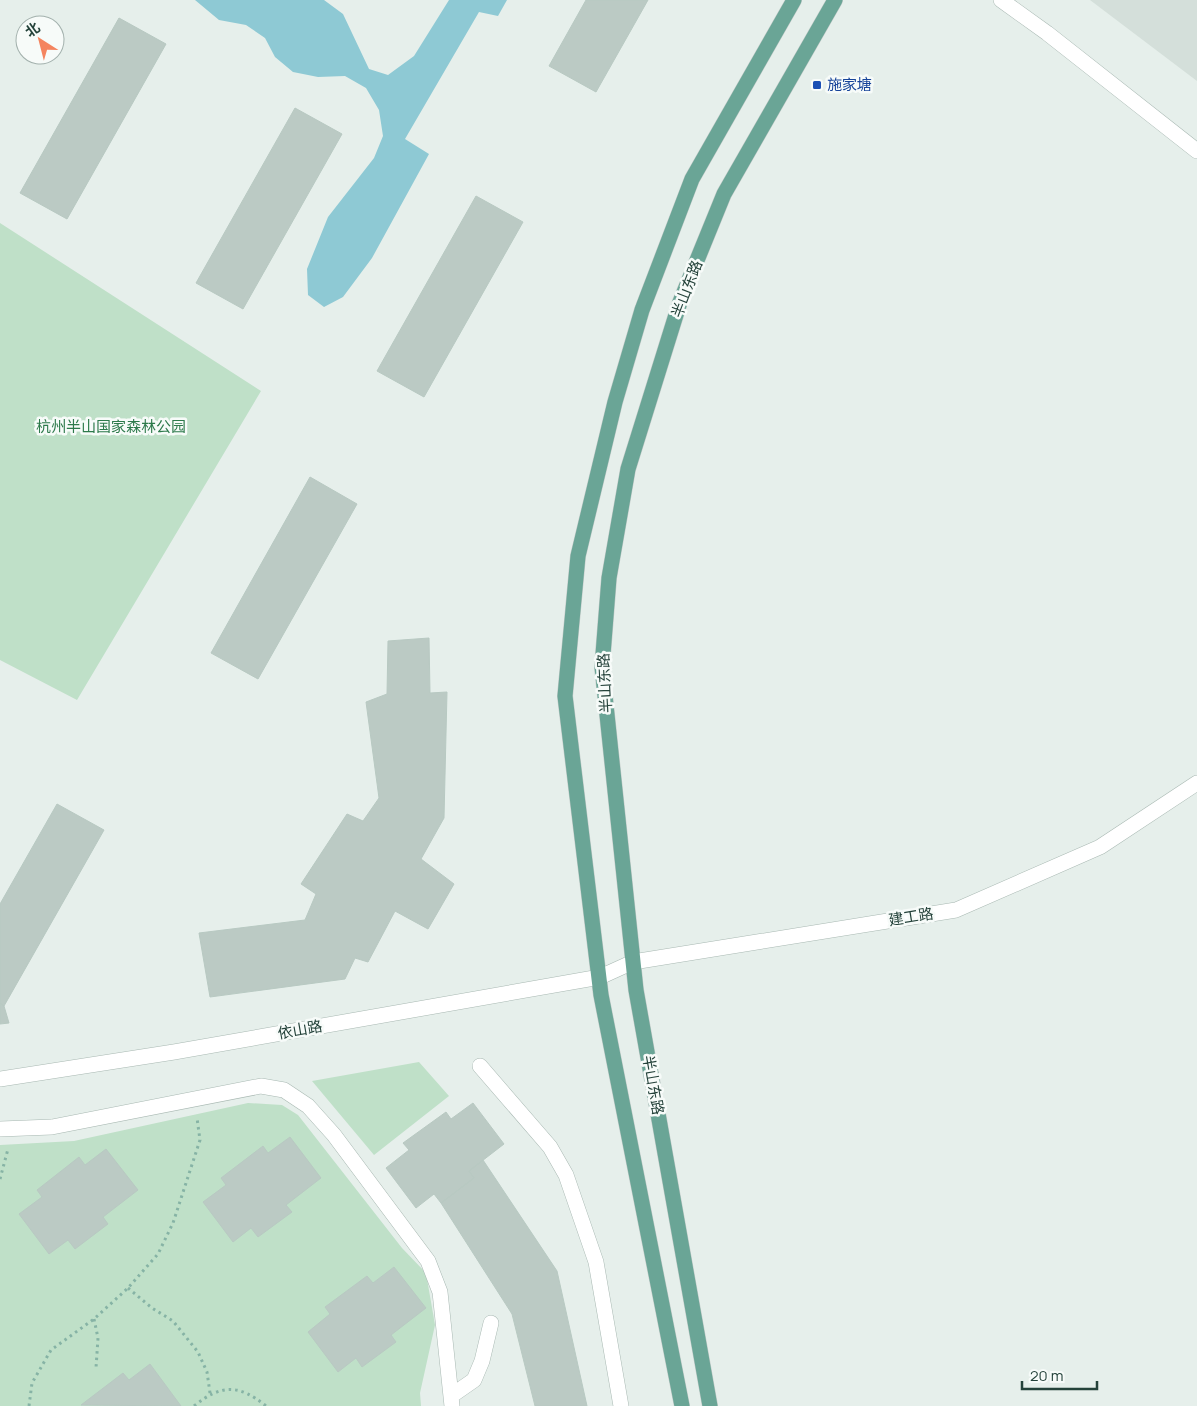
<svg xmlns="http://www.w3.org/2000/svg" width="1197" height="1406" font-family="Manrope,'Noto Sans SC',sans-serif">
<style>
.built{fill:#d4dfda}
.green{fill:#bfe0c8}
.water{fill:#8ec9d4}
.building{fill:#bbcac4;stroke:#b8c9c2}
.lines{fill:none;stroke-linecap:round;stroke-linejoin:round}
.minor-casing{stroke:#a8b8b2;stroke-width:16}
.major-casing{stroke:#c2cac8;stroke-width:16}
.path{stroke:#86b3a5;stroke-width:3;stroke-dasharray:2.5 4;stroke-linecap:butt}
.minor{stroke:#fff;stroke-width:15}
.major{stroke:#6aa596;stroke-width:15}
.transit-dot{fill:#1a4fb4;stroke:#f7fbf9;stroke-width:2}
.labels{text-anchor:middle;stroke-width:5;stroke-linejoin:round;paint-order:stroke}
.transit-label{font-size:15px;fill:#164399;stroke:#f7fbf9;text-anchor:start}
.street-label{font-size:15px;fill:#24423a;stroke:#f7fbf9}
.park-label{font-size:15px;fill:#2d7a4b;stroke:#f7fbf9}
</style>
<rect width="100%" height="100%" fill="#e6efeb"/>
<!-- built -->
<path class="built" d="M1090 0H1197V81Z"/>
<!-- green -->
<path class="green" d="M0 223 261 391 77 700 0 660Z
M419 1062 449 1096 374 1155 312 1081Z
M248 1103 282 1105 298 1115 402 1248 426 1273 435 1325 420 1393 421 1406H0V1145L74 1141Z"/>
<!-- water -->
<path class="water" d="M195 0H324L343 14 369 69 388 75 414 56 449 0H507L498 16 479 12 405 139 429 154 372 258 343 297 324 307 308 295 307 269 328 217 374 158 383 136 379 110 366 88 345 76 318 77 293 72 275 57 265 38 246 25 219 20Z"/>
<!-- building -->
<path class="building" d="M586 0H648L596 92 549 66Z
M119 18 166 44 67 219 20 193Z
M295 108 342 134 243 309 196 283Z
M476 196 523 222 424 397 377 371Z
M310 477 357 504 258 679 211 653Z
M429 638 430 693 447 692 444 818 421 859 454 884 428 929 395 911 368 962 355 958 345 979 210 997 199 933 305 920 316 894 301 884 347 814 363 821 379 798 366 702 387 694 388 641Z
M57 804 104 830 4 1006 0 1003V904Z
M0 1003 4 1006 9 1023 0 1024Z
M473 1103 504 1144 469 1171 474 1178 441 1203 434 1194 416 1208 386 1168 409 1150 403 1143 446 1112 451 1119Z
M290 1137 321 1178 286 1205 292 1212 258 1237 251 1228 233 1242 203 1202 226 1185 221 1178 263 1146 268 1153Z
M106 1149 138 1190 103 1217 108 1224 75 1249 68 1240 49 1254 19 1214 42 1197 37 1190 79 1157 85 1165Z
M483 1160 557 1271 587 1406H535L512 1314 441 1203 474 1178 469 1171Z
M394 1267 426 1308 391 1335 396 1342 362 1367 356 1358 338 1372 308 1332 330 1314 325 1307 367 1276 373 1283Z
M150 1364 181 1406 81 1405 123 1373 129 1380Z"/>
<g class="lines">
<!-- minor casing -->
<g class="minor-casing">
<path id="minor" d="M1001 0 1047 33 1197 151
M480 1066 550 1147 566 1175 596 1262 621 1406
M0 1079 174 1052 600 977 633 962 956 910 1100 847 1197 783
M0 1129 52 1127 261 1086 284 1090 308 1106 334 1135 428 1261 440 1292 452 1406
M451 1396 474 1380 482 1361 491 1323"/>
</g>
<!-- major casing -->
<g class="major-casing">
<path id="major" d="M682 1406 601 995 565 696 578 556 615 402 642 310 692 179 794 0
M710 1406 636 990 602 667 609 578 628 469 680 302 724 194 835 0"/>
</g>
<!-- path -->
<path class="path" d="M0 1179 8 1149
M128 1288 152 1308 173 1321 198 1352 207 1372 210 1393
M94 1319 98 1338 96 1368
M29 1406 32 1383 51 1350 94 1319 128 1288 158 1254 173 1223 200 1140 197 1118
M194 1406C221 1384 239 1384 266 1406"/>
<!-- minor -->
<use href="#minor" class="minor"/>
<!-- major -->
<use href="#major" class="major"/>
</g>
<!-- markers -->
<rect class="transit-dot" x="812" y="80" width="10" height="10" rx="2.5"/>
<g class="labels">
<!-- transit labels -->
<g class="transit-label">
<text x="827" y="90">施家塘</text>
</g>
<!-- street labels -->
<g class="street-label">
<text transform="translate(687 289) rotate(-69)" y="5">半山东路</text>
<text transform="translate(605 683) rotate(-93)" y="5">半山东路</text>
<text transform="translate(911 917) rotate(-9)" y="5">建工路</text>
<text transform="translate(300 1030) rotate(-10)" y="5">依山路</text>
<text transform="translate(653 1085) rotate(80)" y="5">半山东路</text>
</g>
<!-- park labels -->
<g class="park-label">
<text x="111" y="432">杭州半山国家森林公园</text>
</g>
</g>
<!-- north arrow -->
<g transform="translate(40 40) rotate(324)"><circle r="24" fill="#f7fbf9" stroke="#a3b1ad"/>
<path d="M0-4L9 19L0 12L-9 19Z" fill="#f4845f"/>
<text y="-8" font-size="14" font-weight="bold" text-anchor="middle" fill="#24423a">北</text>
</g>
<!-- scale -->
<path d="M1022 1381v8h75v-8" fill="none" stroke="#24423a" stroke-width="2.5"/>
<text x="1030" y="1381" font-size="15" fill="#24423a" stroke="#f7fbf9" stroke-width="4" paint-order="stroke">20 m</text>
</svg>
